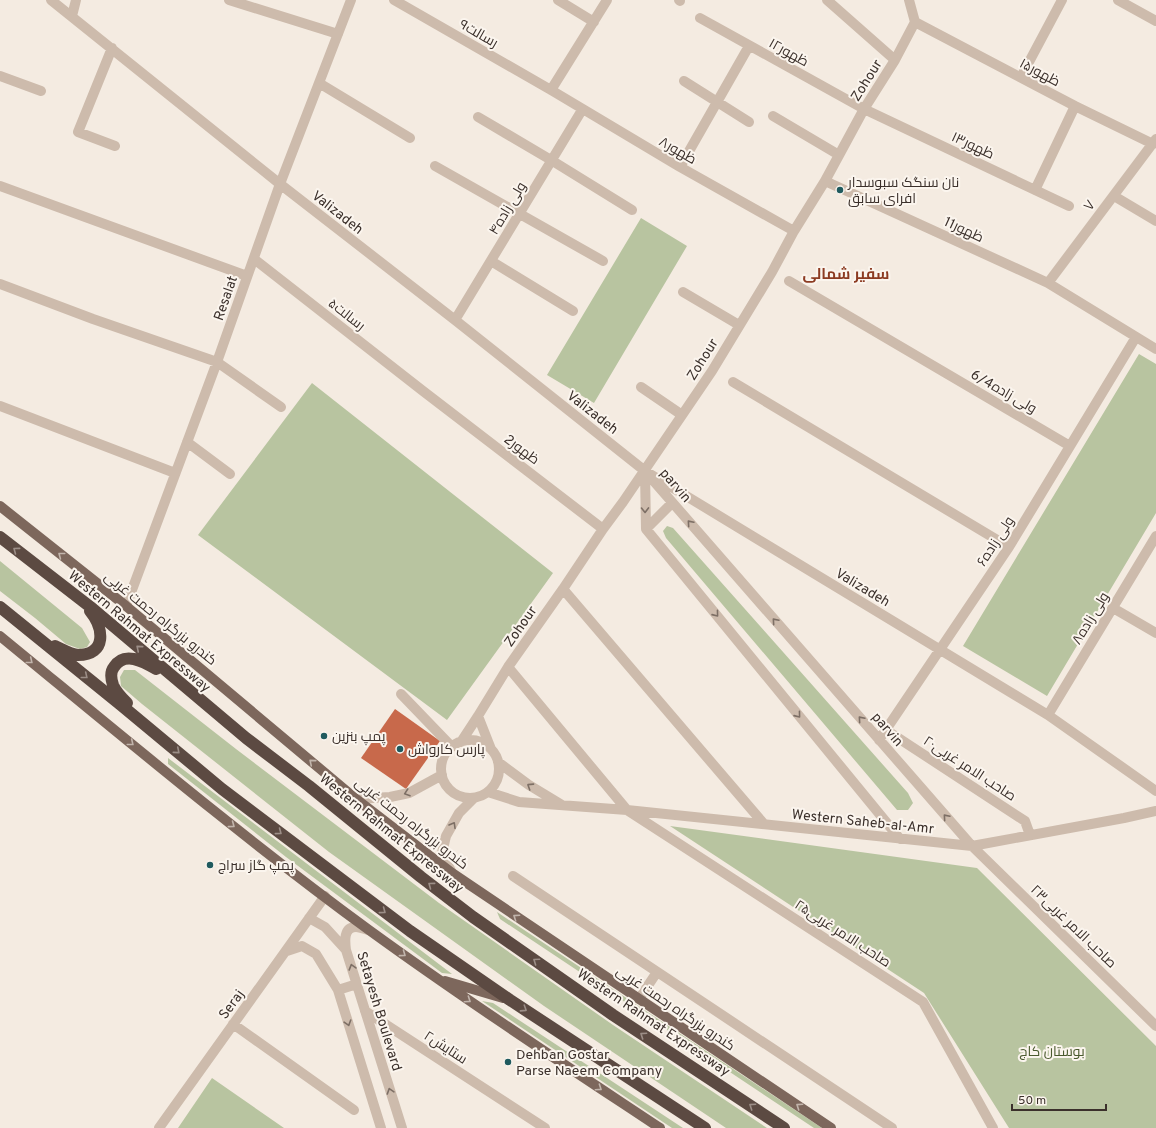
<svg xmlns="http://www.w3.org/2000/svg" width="1156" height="1128" font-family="Overpass,Cairo,sans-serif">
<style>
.green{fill:#b8c4a0}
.building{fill:#c8694b}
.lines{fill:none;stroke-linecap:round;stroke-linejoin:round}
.minor{stroke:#cdbbac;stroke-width:10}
.major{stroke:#7d675c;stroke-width:10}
.highway{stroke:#5c4a42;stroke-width:12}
.oneway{stroke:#7d6f65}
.oneway2{stroke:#9c8e87}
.oneway3{stroke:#c2b5ac}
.poi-dot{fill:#1f5a5e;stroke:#fbf5ee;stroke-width:1.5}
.labels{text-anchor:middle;stroke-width:4;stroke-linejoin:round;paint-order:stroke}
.street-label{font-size:14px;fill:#3b302b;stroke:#fbf5ee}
.poi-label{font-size:14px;fill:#3b302b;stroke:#fbf5ee;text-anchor:start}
.park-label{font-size:14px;fill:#4a5a2e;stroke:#fbf5ee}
.neighbourhood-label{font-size:15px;font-weight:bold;fill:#8c3b22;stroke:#fbf5ee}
</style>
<rect width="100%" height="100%" fill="#f4ebe1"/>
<!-- green -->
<path class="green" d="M641 218 687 246 594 403 547 375Z
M1139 354 1156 364V513L1047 696 963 646Z
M312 383 553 573 447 720 198 535Z
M667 526 673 528 908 793 913 803 908 810H897L666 538 663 531Z
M0 561 82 628 90 642 87 647 80 649 66 644 35 618 0 591Z
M124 670H135L236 749 439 903 613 1025 767 1128H726L544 1006 329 852 142 704 121 686 120 677Z
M168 758 452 974 442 973 286 857 168 764Z
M670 826 977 868 1156 1046V1128H1009L924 993Z
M497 912 822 1128H814L500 919Z
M482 1001 493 1003 683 1128H672Z
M212 1078 284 1128H178Z"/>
<!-- building -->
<path class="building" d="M395 709 440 741 406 789 361 758Z"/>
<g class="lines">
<!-- minor -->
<path class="minor" d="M51 0 280 184 455 320 645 471 1048 715 1156 791
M229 0 338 34
M394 0 551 90 680 167 794 231
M558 0 594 22
M679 0 680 1
M827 0 895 60
M1118 0 1156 21
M72 16 76 0
M700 18 864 109 1069 206
M915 22 1075 106 1153 144
M112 48 78 132 115 146
M0 76 41 91
M1021 77 1062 0
M684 81 749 122
M319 83 410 138
M551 90 607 0
M773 116 839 155
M478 117 551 160 632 210
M435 166 603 261
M680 167 749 46
M825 181 1048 283 1156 349
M0 186 247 276
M1035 190 1075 106
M1114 196 1156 221
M254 259 423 391 603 529
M491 261 573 311
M789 281 1070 446
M1048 283 1156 139
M0 284 93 319 217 362 281 407
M683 292 739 325
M455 320 582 110
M733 382 1009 547
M641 387 682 415
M0 406 175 473
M187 442 230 474
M645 471 646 529 900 839
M651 478 972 846 1156 1026
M646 529 672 503
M563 589 764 824
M126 606 217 362 280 184 351 0
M1113 608 1156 633
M508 667 627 810 923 1002 993 1128
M401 694 452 747
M1048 715 1156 536
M478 716 491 749
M886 730 1025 821 1030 835
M879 740 1009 547 1136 337
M441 769a29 29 0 1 1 58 0a29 29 0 1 1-58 0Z
M461 742 478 716 508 667 563 589 603 529 623 502 712 371 772 272 794 231 825 181 864 109 895 60 915 22 909 0
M498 762 529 785 562 805
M488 792 519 802 627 810 972 846 1124 818 1156 811
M356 799 390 797 409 793 442 775
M452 873 442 853 446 836 459 813 474 798
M513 876 892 1128
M309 918 325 927 346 950 402 1128
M346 950C345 942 343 927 356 927 360 927 364 929 368 930
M287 951 302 946 316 954 338 990 381 1128
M338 990 357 984
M639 999 657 972
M365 1011 545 1128
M233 1024 354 1110
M159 1128 325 896"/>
<!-- major -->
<path class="major" d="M0 506 126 606 356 799 452 873 831 1128
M0 636C122 736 242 837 369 930 464 999 562 1063 660 1128
M445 981 503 998"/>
<!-- highway -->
<path class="highway" d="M0 537 93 609 246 738 309 786 421 877 473 917 613 1015 784 1128
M0 607 121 705 222 789 410 931 510 1000 705 1128
M55 646C62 649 70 654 78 655 107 655 104 628 90 611
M127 703C122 698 116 692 113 685 111 679 110 672 114 667 124 651 143 661 156 669"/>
</g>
<!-- one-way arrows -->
<defs><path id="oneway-chevron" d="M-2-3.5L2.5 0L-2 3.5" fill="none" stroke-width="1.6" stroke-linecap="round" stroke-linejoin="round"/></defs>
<g class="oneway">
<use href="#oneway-chevron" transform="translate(645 510) rotate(89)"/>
<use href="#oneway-chevron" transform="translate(690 523) rotate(-131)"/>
<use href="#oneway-chevron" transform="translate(716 614) rotate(51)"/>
<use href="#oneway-chevron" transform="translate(775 621) rotate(-131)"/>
<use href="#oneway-chevron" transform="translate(798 715) rotate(51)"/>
<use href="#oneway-chevron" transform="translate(861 719) rotate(-131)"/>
<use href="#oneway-chevron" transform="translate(530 786) rotate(-147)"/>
<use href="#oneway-chevron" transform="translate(407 793) rotate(161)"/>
<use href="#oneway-chevron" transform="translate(946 817) rotate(-131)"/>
<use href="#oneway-chevron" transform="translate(453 825) rotate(-60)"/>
<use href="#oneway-chevron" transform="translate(352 967) rotate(-106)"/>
<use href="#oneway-chevron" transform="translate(348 1023) rotate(73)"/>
<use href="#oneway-chevron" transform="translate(390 1091) rotate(-108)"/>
</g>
<g class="oneway2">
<use href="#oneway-chevron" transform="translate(16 550) rotate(-143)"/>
<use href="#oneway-chevron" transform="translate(139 648) rotate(-140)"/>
<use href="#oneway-chevron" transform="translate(85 676) rotate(39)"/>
<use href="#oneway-chevron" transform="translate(177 751) rotate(40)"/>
<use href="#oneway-chevron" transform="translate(279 832) rotate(37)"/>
<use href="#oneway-chevron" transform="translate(431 885) rotate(-143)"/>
<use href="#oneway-chevron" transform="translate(383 911) rotate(37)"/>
<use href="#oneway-chevron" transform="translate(536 961) rotate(-145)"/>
<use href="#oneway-chevron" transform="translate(524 1009) rotate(33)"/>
<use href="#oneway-chevron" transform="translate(643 1035) rotate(-146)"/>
<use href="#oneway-chevron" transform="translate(752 1106) rotate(-146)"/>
</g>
<g class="oneway3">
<use href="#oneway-chevron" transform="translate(61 555) rotate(-142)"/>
<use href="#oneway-chevron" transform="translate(30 661) rotate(39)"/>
<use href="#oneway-chevron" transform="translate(131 743) rotate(39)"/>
<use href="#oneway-chevron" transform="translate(312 762) rotate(-140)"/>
<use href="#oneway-chevron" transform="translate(232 825) rotate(37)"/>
<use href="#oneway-chevron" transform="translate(516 917) rotate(-146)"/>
<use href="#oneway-chevron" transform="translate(403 954) rotate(36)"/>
<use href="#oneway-chevron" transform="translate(468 1000) rotate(34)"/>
<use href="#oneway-chevron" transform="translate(599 1088) rotate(34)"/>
<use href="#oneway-chevron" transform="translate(799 1106) rotate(-146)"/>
</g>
<!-- markers -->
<g class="poi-dot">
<circle cx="840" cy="190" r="4"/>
<circle cx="324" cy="736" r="4"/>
<circle cx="400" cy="749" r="4"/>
<circle cx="210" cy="865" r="4"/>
<circle cx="508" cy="1062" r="4"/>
</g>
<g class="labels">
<!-- street labels -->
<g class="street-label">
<text transform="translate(479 33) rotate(30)" y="5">رسالت۹</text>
<text transform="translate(789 52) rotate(29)" y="5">ظهور۱۲</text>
<text transform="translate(1040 72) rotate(28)" y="5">ظهور۱۵</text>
<text transform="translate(866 80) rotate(-58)" y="5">Zohour</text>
<text transform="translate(973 145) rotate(25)" y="5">ظهور۱۳</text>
<text transform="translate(678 150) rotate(30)" y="5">ظهور۸</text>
<text transform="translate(1089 205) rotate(-53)" y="5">۷</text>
<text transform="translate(507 208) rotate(-59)" y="5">ولی زاده۴</text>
<text transform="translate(338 212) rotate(38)" y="5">Valizadeh</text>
<text transform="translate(964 229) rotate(25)" y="5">11ظهور</text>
<text transform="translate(225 298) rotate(-71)" y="5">Resalat</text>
<text transform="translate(347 314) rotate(38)" y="5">رسالت۵</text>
<text transform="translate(702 359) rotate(-58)" y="5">Zohour</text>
<text transform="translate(1004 391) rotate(30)" y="5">6/4ولی زاده</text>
<text transform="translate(593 412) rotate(38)" y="5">Valizadeh</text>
<text transform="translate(522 449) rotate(37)" y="5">2ظهور</text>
<text transform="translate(676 485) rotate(49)" y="5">parvin</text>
<text transform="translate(995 541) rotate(-57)" y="5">ولی زاده۶</text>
<text transform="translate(863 587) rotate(31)" y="5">Valizadeh</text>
<text transform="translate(161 618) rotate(39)" y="5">کندرو بزرگراه رحمت غربی</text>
<text transform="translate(1090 618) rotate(-59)" y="5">ولی زاده۸</text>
<text transform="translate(520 626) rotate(-55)" y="5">Zohour</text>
<text transform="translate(140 631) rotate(40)" y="5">Western Rahmat Expressway</text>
<text transform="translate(888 729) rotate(49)" y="5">parvin</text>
<text transform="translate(970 768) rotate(33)" y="5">صاحب الامر غربی۲۰</text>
<text transform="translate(863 821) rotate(6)" y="5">Western Saheb-al-Amr</text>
<text transform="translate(412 823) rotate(38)" y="5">کندرو بزرگراه رحمت غربی</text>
<text transform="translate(392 833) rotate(39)" y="5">Western Rahmat Expressway</text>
<text transform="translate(1074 926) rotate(44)" y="5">صاحب الامر غربی۲۳</text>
<text transform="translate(843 933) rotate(33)" y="5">صاحب الامر غربی۲۵</text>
<text transform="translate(231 1004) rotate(-54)" y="5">Seraj</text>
<text transform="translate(676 1008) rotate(34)" y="5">کندرو بزرگراه رحمت غربی</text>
<text transform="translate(380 1011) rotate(73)" y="5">Setayesh Boulevard</text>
<text transform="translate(654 1022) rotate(34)" y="5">Western Rahmat Expressway</text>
<text transform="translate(446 1047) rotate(33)" y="5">ستایش۲</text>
</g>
<!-- poi labels -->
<g class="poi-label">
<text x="848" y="187">نان سنگک سبوسدار<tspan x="848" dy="16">افرای سابق</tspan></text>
<text x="332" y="741">پمپ بنزین</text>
<text x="408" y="754">پارس کارواش</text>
<text x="218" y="870">پمپ گاز سراج</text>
<text x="516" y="1059">Dehban Gostar<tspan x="516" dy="16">Parse Naeem Company</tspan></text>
</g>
<!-- park labels -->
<g class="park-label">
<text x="1052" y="1056">بوستان کاج</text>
</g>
<!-- neighbourhood labels -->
<g class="neighbourhood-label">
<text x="846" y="279">سفیر شمالی</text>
</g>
</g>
<!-- scale -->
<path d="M1012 1104v6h94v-6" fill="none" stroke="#3b302b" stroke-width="2"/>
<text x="1018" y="1104" font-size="12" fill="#3b302b" stroke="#fbf5ee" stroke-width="3" paint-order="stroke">50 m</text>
</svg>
